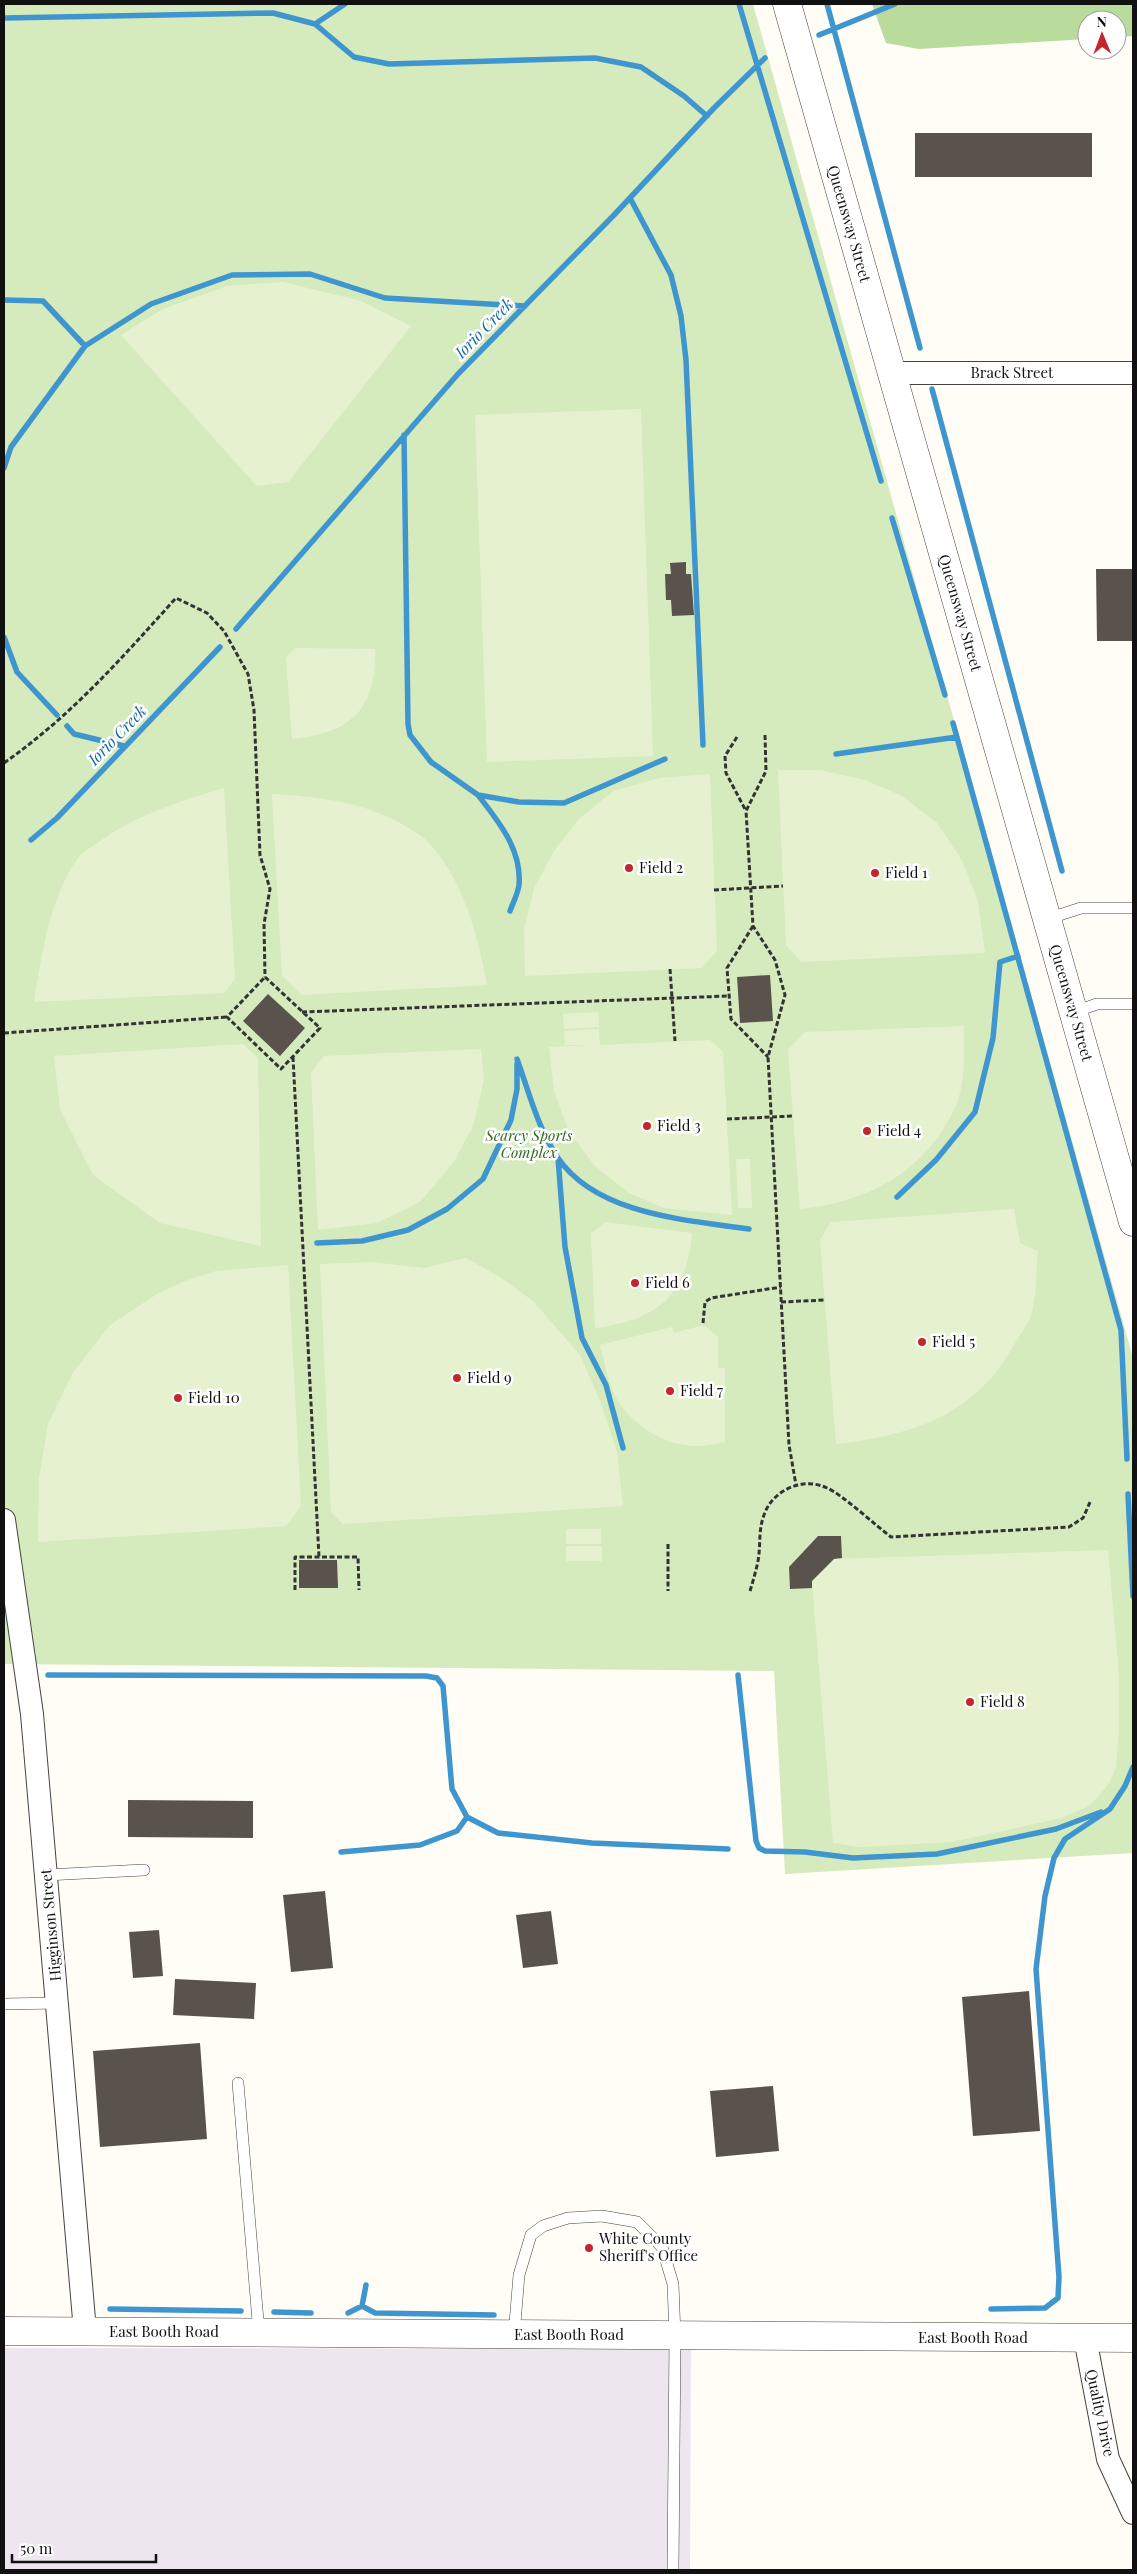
<svg xmlns="http://www.w3.org/2000/svg" width="1137" height="2574" font-family="'Playfair Display',serif">
<style>
.industrial{fill:#eee6ef}
.green{fill:#d5ebbd}
.forest{fill:#b9dc9c}
.pitch{fill:#e6f2cf}
.lines{fill:none;stroke-linecap:round;stroke-linejoin:round}
.stream{stroke:#3f96cf;stroke-width:5.5}
.building{fill:#5a524d}
.service-casing{stroke:#444;stroke-width:12}
.minor-casing{stroke:#444;stroke-width:24}
.tertiary-casing{stroke:#444;stroke-width:29}
.path{stroke:#333;stroke-width:3;stroke-dasharray:5 2.5;stroke-linecap:butt}
.service{stroke:#fff;stroke-width:11}
.minor{stroke:#fff;stroke-width:22}
.tertiary{stroke:#fff;stroke-width:28}
.poi-dot{fill:#c4262e;stroke:#fff;stroke-width:2}
.labels{text-anchor:middle;stroke-width:5;stroke-linejoin:round;paint-order:stroke}
.street-label{font-size:15px;fill:#111;stroke:#fff}
.poi-label{font-size:15px;fill:#111;stroke:#fff;text-anchor:start}
.park-label{font-size:15px;font-style:italic;fill:#2f6b1f;stroke:#fff}
.water-label{font-size:16px;font-style:italic;fill:#1768a6;stroke:#fff}
</style>
<rect width="100%" height="100%" fill="#fffdf5"/>
<!-- industrial -->
<path class="industrial" d="M4 2348 691 2349 690 2570H4Z"/>
<!-- green -->
<path class="green" d="M4 4H753L1133 1358V1853L785 1874 774 1671 4 1664Z"/>
<!-- forest -->
<path class="forest" d="M872 4H1133V36L1117 37V20H1087V39L919 49 886 43Z"/>
<!-- pitch -->
<path class="pitch" d="M283 282 361 301 411 326 288 482 257 486 121 335 163 309 227 286Z
M641 409 653 756 487 762 475 415Z
M295 648 375 649C377 710 350 733 292 739L286 658Z
M778 770H820L865 780 902 796 937 823 962 860 978 902 985 953 801 962 786 945Z
M710 774 717 951 702 968 525 976 524 930 534 888 556 848 579 819 613 791 660 778Z
M224 788 235 979 224 993 34 1002C42 954 49 899 78 858 82 852 90 848 96 844 135 815 178 802 224 788Z
M272 794C320 797 366 802 407 827 413 831 421 835 426 840 463 877 478 936 487 985L302 995 282 976Z
M598 1012 599 1027 564 1029 563 1014Z
M964 1026C964 1051 966 1082 956 1105 927 1171 869 1202 800 1209L788 1050 805 1032Z
M599 1029 600 1045 710 1040 723 1052 732 1215 664 1208 629 1193 595 1166 569 1132 554 1091 549 1047 591 1045H565L564 1031Z
M243 1044 258 1058 261 1246 160 1223 93 1175 60 1109 54 1056Z
M481 1049 484 1079 474 1124 455 1160 420 1202 377 1223 318 1230 311 1073 324 1056Z
M736 1159H750L752 1208H738Z
M1014 1209 1020 1243 1038 1251C1036 1271 1037 1296 1031 1315 1028 1325 1019 1336 1014 1345 974 1416 913 1435 836 1444L820 1240 831 1222Z
M605 1222 692 1233C687 1297 656 1320 595 1328L591 1234Z
M466 1258 500 1277 533 1301 580 1355 600 1401 617 1452 623 1506 343 1524 331 1512 320 1264 372 1262 424 1268Z
M288 1265 301 1506 286 1526 38 1542 39 1478 48 1424 74 1371 110 1325 157 1294 185 1281 216 1271Z
M704 1325 718 1337V1368H725V1442C716 1444 707 1446 698 1446 669 1447 639 1429 622 1407 609 1390 605 1364 600 1345L672 1327 674 1333Z
M566 1529H601V1544H566Z
M566 1546H602V1561H566Z
M1108 1550 1119 1675V1729L1116 1767 1109 1783 1098 1797 1087 1807 1061 1818 952 1842 860 1847 833 1843 812 1581 834 1559Z"/>
<g class="lines">
<!-- stream -->
<path class="stream" d="M739 4 881 481
M827 4 920 348
M4 18 273 13 315 24 354 57 389 64 595 58 641 67 684 96 707 116
M315 24 345 4
M819 35 895 4
M630 198 671 275 681 316 686 360 703 745
M4 300 43 301 85 346
M932 389 1062 871
M404 435 408 724 410 735 431 762 478 795 519 802 564 803 665 759
M4 468 11 447 85 346 151 304 232 275 310 274 385 298 525 306
M892 518 945 695
M236 629 458 374 614 215 714 108 765 58
M4 637 17 672 57 715
M953 723 1121 1330 1127 1459
M67 726 74 734 124 746
M836 754 957 737
M478 795C498 821 522 849 519 885 518 893 513 903 510 911
M31 840 57 818 220 647
M517 1059C529 1092 538 1129 558 1158 597 1215 687 1220 749 1229
M558 1158 565 1247 582 1338 606 1385 623 1448
M897 1197 936 1160 975 1112 993 1038 1000 962 1018 956
M317 1243 362 1241 408 1230 447 1209 483 1179 511 1120 517 1089V1064
M1128 1494 1133 1596
M48 1675 426 1676 437 1678 443 1686 452 1789 467 1817 498 1833 592 1843 728 1849
M738 1675 756 1841 759 1848 765 1851 805 1852 853 1858 937 1854 1056 1829 1101 1812
M341 1852 420 1845 457 1831 467 1817
M362 2306 366 2285
M110 2309 241 2311
M991 2309 1045 2308 1058 2298 1059 2277 1036 1969 1045 1896 1054 1858 1065 1839 1110 1809 1125 1786 1133 1767
M274 2312 311 2313
M348 2313 362 2306 375 2313 494 2315"/>
</g>
<!-- building -->
<path class="building" d="M915 133H1092V177H915Z
M686 562V574H691L694 615 672 616 671 600H666L665 574H671L670 563Z
M1096 569H1133V641H1097Z
M770 975 773 1021 740 1023 737 977Z
M268 994 305 1028 280 1056 243 1021Z
M818 1536H841L842 1558 834 1559 812 1581V1588L790 1589 789 1567Z
M299 1560H337L338 1588H299Z
M128 1800 253 1801V1838L128 1837Z
M325 1891 333 1968 291 1972 283 1895Z
M551 1911 558 1964 523 1968 516 1915Z
M159 1930 163 1976 133 1978 129 1932Z
M175 1979 256 1983 254 2019 173 2015Z
M1029 1991 1040 2131 973 2136 962 1997Z
M200 2043 207 2139 100 2147 93 2051Z
M773 2086 779 2151 716 2157 710 2091Z"/>
<g class="lines">
<!-- service casing -->
<g class="service-casing">
<path id="service" d="M1047 919 1081 908H1133
M1074 1012 1097 1004H1133
M46 1875 144 1870
M4 2004 58 2003
M238 2083 259 2333
M514 2335 519 2275 531 2235 543 2226 568 2218 602 2216 637 2222 662 2247 673 2284 675 2336 673 2570"/>
</g>
<!-- minor casing -->
<g class="minor-casing">
<path id="minor" d="M892 373H1133
M4 1520 32 1714 85 2331
M1085 2338 1108 2459 1133 2513"/>
</g>
<!-- tertiary casing -->
<g class="tertiary-casing">
<path id="tertiary" d="M787 4 1133 1222
M4 2331 1133 2338"/>
</g>
<!-- path -->
<path class="path" d="M765 735 766 771 746 811 753 926 775 960 785 995 768 1057 789 1445 796 1485
M737 737 725 756 726 773 746 811
M4 763C72 715 120 660 176 598L207 613 224 631 248 674 254 710 260 855 270 889 264 924 265 977
M714 890 783 886
M753 926 727 968 731 1019 768 1057
M670 969 675 1041
M265 977 320 1028 281 1069 227 1017Z
M302 1012 729 996
M4 1033 227 1017
M293 1057 319 1557
M727 1119 793 1116
M781 1302 825 1300
M703 1323 705 1302 711 1298 781 1287
M668 1544V1591
M295 1590V1557H358L359 1590
M750 1591C753 1581 756 1571 758 1561 761 1545 758 1531 764 1515 772 1491 802 1476 827 1488 843 1495 875 1525 891 1537L1069 1527 1083 1518 1091 1500"/>
<!-- service -->
<use href="#service" class="service"/>
<!-- minor -->
<use href="#minor" class="minor"/>
<!-- tertiary -->
<use href="#tertiary" class="tertiary"/>
</g>
<!-- markers -->
<g class="poi-dot">
<circle cx="629" cy="868" r="5"/>
<circle cx="875" cy="873" r="5"/>
<circle cx="647" cy="1126" r="5"/>
<circle cx="867" cy="1131" r="5"/>
<circle cx="635" cy="1283" r="5"/>
<circle cx="922" cy="1342" r="5"/>
<circle cx="457" cy="1378" r="5"/>
<circle cx="670" cy="1391" r="5"/>
<circle cx="178" cy="1398" r="5"/>
<circle cx="970" cy="1702" r="5"/>
<circle cx="589" cy="2248" r="5"/>
</g>
<g class="labels">
<!-- street labels -->
<g class="street-label">
<text transform="translate(849 224) rotate(74)" y="5">Queensway Street</text>
<text x="1012" y="378">Brack Street</text>
<text transform="translate(960 613) rotate(74)" y="5">Queensway Street</text>
<text transform="translate(1071 1003) rotate(74)" y="5">Queensway Street</text>
<text transform="translate(51 1925) rotate(-95)" y="5">Higginson Street</text>
<text x="164" y="2337">East Booth Road</text>
<text x="569" y="2340">East Booth Road</text>
<text x="973" y="2343">East Booth Road</text>
<text transform="translate(1100 2413) rotate(78)" y="5">Quality Drive</text>
</g>
<!-- poi labels -->
<g class="poi-label">
<text x="639" y="873">Field 2</text>
<text x="885" y="878">Field 1</text>
<text x="657" y="1131">Field 3</text>
<text x="877" y="1136">Field 4</text>
<text x="645" y="1288">Field 6</text>
<text x="932" y="1347">Field 5</text>
<text x="467" y="1383">Field 9</text>
<text x="680" y="1396">Field 7</text>
<text x="188" y="1403">Field 10</text>
<text x="980" y="1707">Field 8</text>
<text x="599" y="2244">White County<tspan x="599" dy="17">Sheriff's Office</tspan></text>
</g>
<!-- park labels -->
<g class="park-label">
<text x="529" y="1141">Searcy Sports<tspan x="529" dy="17">Complex</tspan></text>
</g>
<!-- water labels -->
<g class="water-label">
<text transform="translate(484 328) rotate(-46)" y="6">Iorio Creek</text>
<text transform="translate(117 735) rotate(-46)" y="6">Iorio Creek</text>
</g>
</g>
<!-- border -->
<rect width="1137" height="2574" fill="none" stroke="#111111" stroke-width="10"/>
<!-- north arrow -->
<g transform="translate(1102 35) rotate(359)"><circle r="24" fill="#ffffff" stroke="#a0a0a0"/>
<path d="M0-4L9 19L0 12L-9 19Z" fill="#c4262e"/>
<text y="-8" font-size="14" font-weight="bold" text-anchor="middle" fill="#111111">N</text>
</g>
<!-- scale -->
<path d="M12 2554v8h144v-8" fill="none" stroke="#111111" stroke-width="2.5"/>
<text x="20" y="2554" font-size="15" fill="#111111" stroke="#ffffff" stroke-width="4" paint-order="stroke">50 m</text>
</svg>
